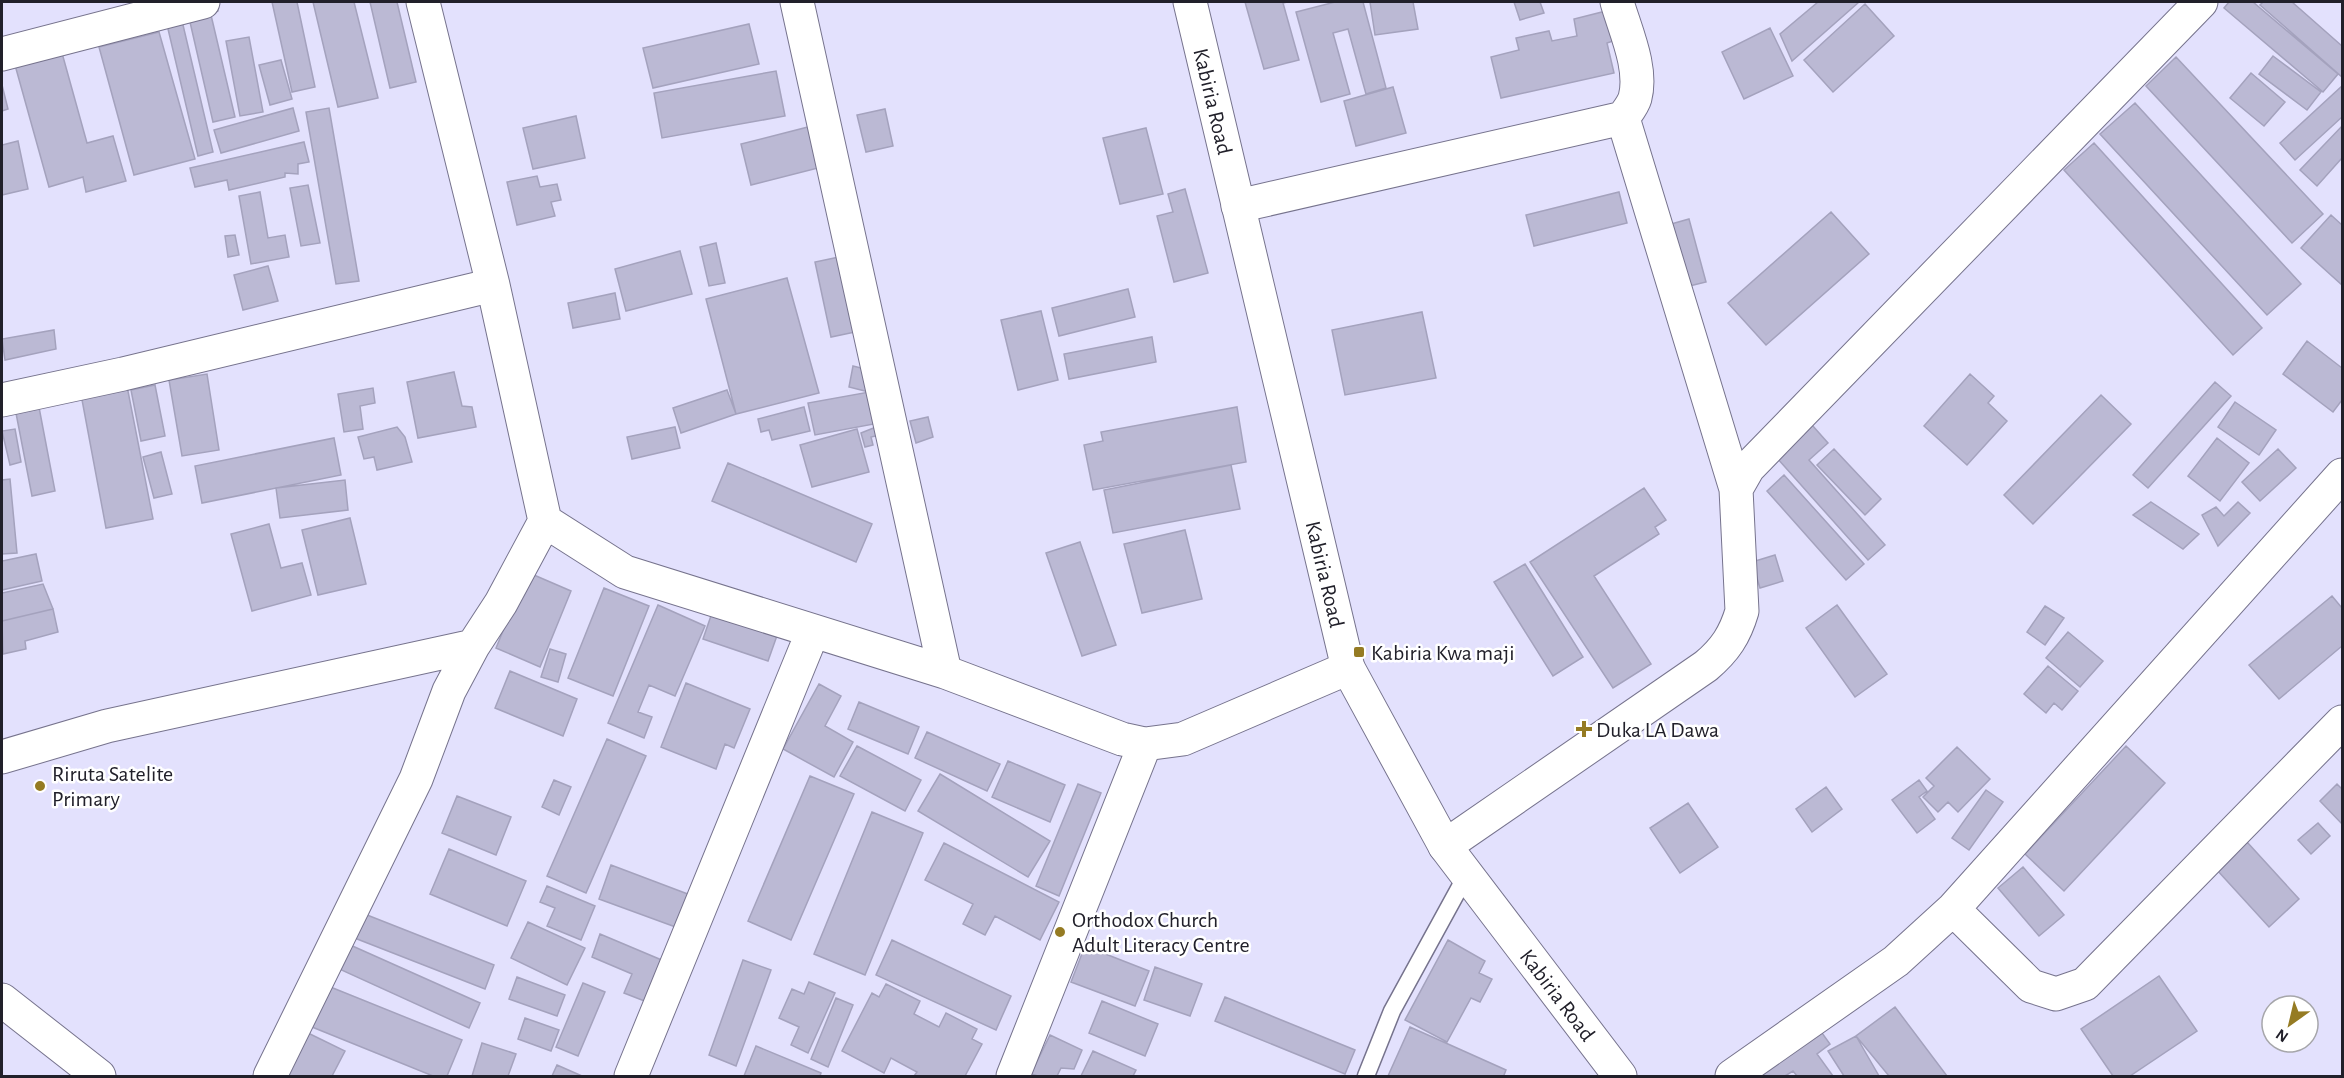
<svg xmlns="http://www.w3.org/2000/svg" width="2344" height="1078" font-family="'Alegreya Sans',sans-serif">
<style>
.building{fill:#bbb9d4;stroke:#a4a2bd;stroke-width:1.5}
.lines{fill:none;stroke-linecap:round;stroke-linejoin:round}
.lane-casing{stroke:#76738d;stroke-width:19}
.street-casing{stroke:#76738d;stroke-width:35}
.secondary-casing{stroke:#76738d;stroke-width:35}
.lane{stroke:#fff;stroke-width:16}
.street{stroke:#fff;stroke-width:33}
.secondary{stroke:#fff;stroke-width:33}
.poi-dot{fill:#957b23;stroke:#fff;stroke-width:2}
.labels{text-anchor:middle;stroke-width:5;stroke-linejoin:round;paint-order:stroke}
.street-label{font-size:22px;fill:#21202a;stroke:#fff}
.poi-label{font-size:22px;fill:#21202a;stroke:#fff;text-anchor:start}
</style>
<rect width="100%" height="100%" fill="#e3e1fd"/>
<!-- building -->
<path class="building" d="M272 2H297L315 87 292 92Z
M313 2H354L378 98 338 107Z
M370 2H397L416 82 390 88Z
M1245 2H1287L1283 3 1299 60 1264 69Z
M1335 2H1363L1386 88 1366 94 1348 29 1333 33 1350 94 1321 102 1296 12Z
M1370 2H1413L1418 29 1375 35Z
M1514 2H1540L1544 13 1520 20Z
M1818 2H1859L1792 61 1780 34Z
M2229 2H2253L2338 74 2323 92 2224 8Z
M2263 2H2292L2342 46V77L2260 5Z
M216 3 218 11 211 15 235 117 213 122 187 9Z
M1865 4 1894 36 1833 92 1804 60Z
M179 8 213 152 198 156 164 12Z
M1606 11 1613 41 1607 43 1614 73 1501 98 1491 57 1519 50 1516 38 1549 31 1552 41 1577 36 1574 19Z
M749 24 759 64 653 88 643 48Z
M1770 28 1793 76 1744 99 1722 52Z
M159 32 195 159 134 175 99 47Z
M249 37 263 112 240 116 226 41Z
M62 53 87 143 113 136 126 181 86 192 83 177 49 187 15 65Z
M2273 56 2321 92 2307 110 2259 74Z
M2176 57 2323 214 2292 243 2146 86Z
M281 60 292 99 270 105 259 65Z
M776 71 785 116 662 138 654 93Z
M2251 73 2285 102 2264 126 2230 98Z
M2 85 8 109 2 111Z
M2342 86V117L2295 160 2280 143Z
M1393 87 1406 133 1356 146 1344 101Z
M2135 103 2301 284 2267 315 2100 134Z
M293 108 299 131 221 153 214 130Z
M329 108 359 281 336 284 306 112Z
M885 109 893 146 866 152 857 115Z
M576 116 585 158 533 169 523 128Z
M2342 126V158L2317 186 2300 170Z
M808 127 818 168 751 185 741 144Z
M1146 128 1163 194 1120 204 1103 138Z
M18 141 28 189 2 195V145Z
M304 142 309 162 298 164V174L285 173V177L229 190 227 180 195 187 190 168Z
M2094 143 2262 328 2233 355 2064 170Z
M537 176 540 187 557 184 561 200 551 202 555 216 517 225 507 182Z
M308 185 320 243 301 246 290 188Z
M1185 189 1208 273 1174 282 1157 216 1173 212 1168 194Z
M260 192 268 238 285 235 289 257 251 264 239 196Z
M1619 192 1627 223 1534 246 1526 215Z
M1831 212 1869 254 1766 345 1728 303Z
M2331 215 2342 225V285L2301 248Z
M1689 219 1706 282 1681 288 1664 226Z
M235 235 239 255 228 257 225 236Z
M716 243 725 283 709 286 700 247Z
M680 251 692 294 626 311 615 269Z
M844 256 860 331 831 337 815 262Z
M268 266 278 301 243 310 234 275Z
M787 278 819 393 736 414 706 299Z
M1128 289 1135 317 1059 336 1052 308Z
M615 293 620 319 573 328 568 303Z
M1041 311 1058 380 1018 390 1001 320Z
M1422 312 1436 378 1345 395 1332 330Z
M54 330 56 349 5 360 2 339Z
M1152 337 1156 362 1069 379 1064 354Z
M2307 341 2342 368V400L2333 412 2283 374Z
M853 366 873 371 869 392 849 387Z
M454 372 462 406 472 407 476 427 418 438 407 382Z
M207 374 219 450 182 456 169 380Z
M1970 374 1994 396 1988 403 2007 421 1967 465 1924 426Z
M126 381 153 519 106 528 80 389Z
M2215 382 2231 396 2148 488 2133 475Z
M155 385 165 436 141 441 131 390Z
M373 388 375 403 360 406 363 429 344 432 338 394Z
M727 390 736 414 681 433 673 408Z
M869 392 874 424 815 435 808 403Z
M2101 395 2131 424 2033 524 2004 495Z
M38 402 55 491 32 496 15 408Z
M2235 402 2276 430 2259 455 2218 427Z
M804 407 810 431 772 440 769 430 761 432 758 419Z
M1237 407 1246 462 1093 490 1084 445 1103 441 1101 432Z
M928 417 933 437 916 443 910 421Z
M881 425 884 434 871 437 873 445 865 447 861 433Z
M1812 425 1828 443 1809 460 1885 545 1868 560 1776 457Z
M397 427 405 437 412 462 377 470 374 457 364 459 358 437Z
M675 427 680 448 632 459 627 437Z
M15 429 21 462 10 465 2 431Z
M857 429 869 472 812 487 800 445Z
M334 438 341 475 202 503 195 466Z
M2217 438 2249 463 2220 501 2188 476Z
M1834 449 1881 499 1865 515 1817 465Z
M2278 449 2296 468 2260 501 2242 482Z
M161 452 172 494 154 498 143 457Z
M728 463 872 524 856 562 712 501Z
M1231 465 1240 509 1113 533 1104 490Z
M1784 475 1864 564 1846 580 1767 491Z
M10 479 17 553 2 554V480Z
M345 480 348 510 280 518 276 488Z
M1644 488 1666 520 1655 527 1659 534 1594 576 1651 664 1613 688 1530 562Z
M2151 502 2199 534 2183 549 2133 515Z
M2238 502 2250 513 2218 546 2202 515 2216 507 2224 516Z
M350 518 366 584 318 595 302 530Z
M269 524 281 568 302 563 311 595 252 611 231 534Z
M1185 530 1202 599 1142 613 1124 544Z
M1080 542 1116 645 1082 656 1046 553Z
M36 554 42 581 2 590V561Z
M1775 555 1783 581 1760 588 1752 562Z
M1525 564 1583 657 1553 676 1494 582Z
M527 572 571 591 540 667 496 648Z
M43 584 53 609 2 621V593Z
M604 588 649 606 613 696 568 678Z
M2332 596 2342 608V646L2279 699 2249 665Z
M658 605 705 626 675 696 649 685 638 712 652 717 644 738 608 723Z
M1837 605 1887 674 1855 697 1806 628Z
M2045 606 2064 618 2045 645 2027 632Z
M714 607 779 630 768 661 703 639Z
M53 609 58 632 25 641 26 649 3 654 2 621Z
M2068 632 2103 661 2080 687 2046 658Z
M550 649 566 654 558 682 541 677Z
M2048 666 2078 691 2062 710 2054 703 2046 713 2024 694Z
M510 671 577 699 563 736 495 708Z
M686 683 750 709 734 748 725 744 716 769 661 747Z
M819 684 841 696 825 726 853 742 834 777 783 749Z
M859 702 919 727 908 754 848 729Z
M927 732 1000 764 987 791 915 758Z
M607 739 646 756 586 893 547 876Z
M857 746 921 780 905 811 840 776Z
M2126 746 2165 783 2064 891 2025 854Z
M1957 747 1990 779 1958 812 1948 802 1938 812 1923 797 1934 786 1926 778Z
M1008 761 1065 785 1050 822 992 797Z
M940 774 1050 841 1028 877 918 811Z
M810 776 854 794 791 940 748 921Z
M554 780 571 787 559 815 542 807Z
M1919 780 1927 791 1919 797 1935 819 1917 833 1892 800Z
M1078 784 1101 793 1059 896 1036 886Z
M2337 784 2342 789V824L2320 801Z
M1826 787 1842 809 1812 832 1796 809Z
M1986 790 2003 802 1969 850 1952 838Z
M457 796 511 817 496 855 442 833Z
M1688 803 1718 847 1680 873 1650 828Z
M872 812 923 833 865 975 814 954Z
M2318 823 2330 836 2311 854 2298 840Z
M2247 842 2299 899 2269 927 2217 870Z
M944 843 1059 902 1040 940 995 916 985 935 963 924 973 904 925 880Z
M449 849 526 881 507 926 430 894Z
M611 865 693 896 681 929 599 899Z
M2023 867 2064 915 2039 936 1998 888Z
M547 886 595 906 581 940 547 926 555 908 540 902Z
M362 913 494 965 485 989 352 937Z
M528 922 585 948 567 985 511 958Z
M600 934 664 961 647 1002 624 993 632 974 592 957Z
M892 940 1011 996 996 1030 876 975Z
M1448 940 1485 961 1479 973 1492 979 1480 1002 1471 998 1447 1042 1405 1020Z
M348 944 480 1003 469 1028 337 968Z
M1085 946 1149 971 1135 1006 1071 982Z
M743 960 771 970 736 1066 709 1055Z
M1155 967 1202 984 1190 1016 1144 1000Z
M2159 976 2197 1031 2130 1076H2113L2081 1029Z
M517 977 565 995 557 1016 509 999Z
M809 982 835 993 808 1053 791 1045 799 1027 779 1018 792 989 804 994Z
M583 983 605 992 578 1056 556 1047Z
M886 984 920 1001 914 1014 939 1027 946 1013 977 1029 972 1039 982 1044 965 1076H914L917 1072 891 1058 884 1073 842 1051 872 993 879 997Z
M328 986 462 1040 447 1076H433L312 1027Z
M1225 997 1355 1050 1345 1074 1215 1021Z
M836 998 853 1005 828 1067 811 1059Z
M1102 1001 1158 1024 1145 1056 1089 1033Z
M1895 1007 1947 1076H1889L1856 1036Z
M525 1018 559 1030 551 1051 518 1039Z
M1817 1026 1830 1044 1817 1054 1833 1076H1797L1793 1071 1785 1076H1747Z
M1410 1027 1506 1070 1504 1075 1507 1076H1388Z
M308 1033 345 1051 332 1076H286Z
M1050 1035 1082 1050 1074 1069 1061 1068 1057 1076H1038L1031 1074Z
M1856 1036 1879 1076H1844L1828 1051Z
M482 1043 516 1054 508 1076H472Z
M756 1046 821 1073 820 1076H744Z
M1093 1051 1136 1070 1133 1076H1081Z
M557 1065 582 1076H552Z"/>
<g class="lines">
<!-- lane casing -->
<g class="lane-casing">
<path id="lane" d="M1366 1076 1392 1011 1467 874"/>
</g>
<!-- street casing -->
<g class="street-casing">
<path id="street" d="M423 2 493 285 545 521 625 572 945 672 1122 739 1145 744 1183 739 1348 668
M797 2 945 672
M2 54 203 2
M1623 118 1736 489
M1238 206 1623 118C1627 112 1633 105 1635 98 1643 68 1625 30 1617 2
M2 400 123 374 493 285
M2 757 107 726 473 646
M1445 846 1706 666C1725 650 1735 635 1742 611L1736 489 1748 468 2201 2
M1953 909 2031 986 2056 994 2085 984 2342 722
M2 1000 99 1076
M270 1076 416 779 449 691 473 646 501 603 545 521
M631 1076 813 631
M1013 1076 1145 744
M1732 1076 1896 961 1953 909 2342 475"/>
</g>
<!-- secondary casing -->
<g class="secondary-casing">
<g id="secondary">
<path id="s1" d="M1190 2 1348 668 1445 846 1620 1076"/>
</g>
</g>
<!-- lane -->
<use href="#lane" class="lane"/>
<!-- street -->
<use href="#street" class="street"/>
<!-- secondary -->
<use href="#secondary" class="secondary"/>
</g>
<!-- markers -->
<g class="poi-dot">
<rect x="1353" y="646" width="12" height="12" rx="3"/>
<path d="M1581 720h6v6h6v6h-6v6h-6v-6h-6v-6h6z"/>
<circle cx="40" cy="786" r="6"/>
<circle cx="1060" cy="932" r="6"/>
</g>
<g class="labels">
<!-- street labels -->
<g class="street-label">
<text dy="8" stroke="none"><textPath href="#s1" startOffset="102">Kabiria Road</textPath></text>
<text dy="8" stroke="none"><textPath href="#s1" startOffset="588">Kabiria Road</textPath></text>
<text dy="8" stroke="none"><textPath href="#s1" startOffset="1074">Kabiria Road</textPath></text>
</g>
<!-- poi labels -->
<g class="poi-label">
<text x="1371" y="660">Kabiria Kwa maji</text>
<text x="1596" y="737">Duka LA Dawa</text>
<text x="52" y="781">Riruta Satelite<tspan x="52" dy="25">Primary</tspan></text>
<text x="1072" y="927">Orthodox Church<tspan x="1072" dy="25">Adult Literacy Centre</tspan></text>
</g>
</g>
<!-- border -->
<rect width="2344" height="1078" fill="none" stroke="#21202a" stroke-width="6"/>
<!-- north arrow -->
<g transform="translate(2290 1024) rotate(214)"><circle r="28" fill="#ffffff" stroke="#a6a6aa" stroke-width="1.5"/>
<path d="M0-4.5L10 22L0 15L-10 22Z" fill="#957b23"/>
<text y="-9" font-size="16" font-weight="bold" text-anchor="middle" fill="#21202a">N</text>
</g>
</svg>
